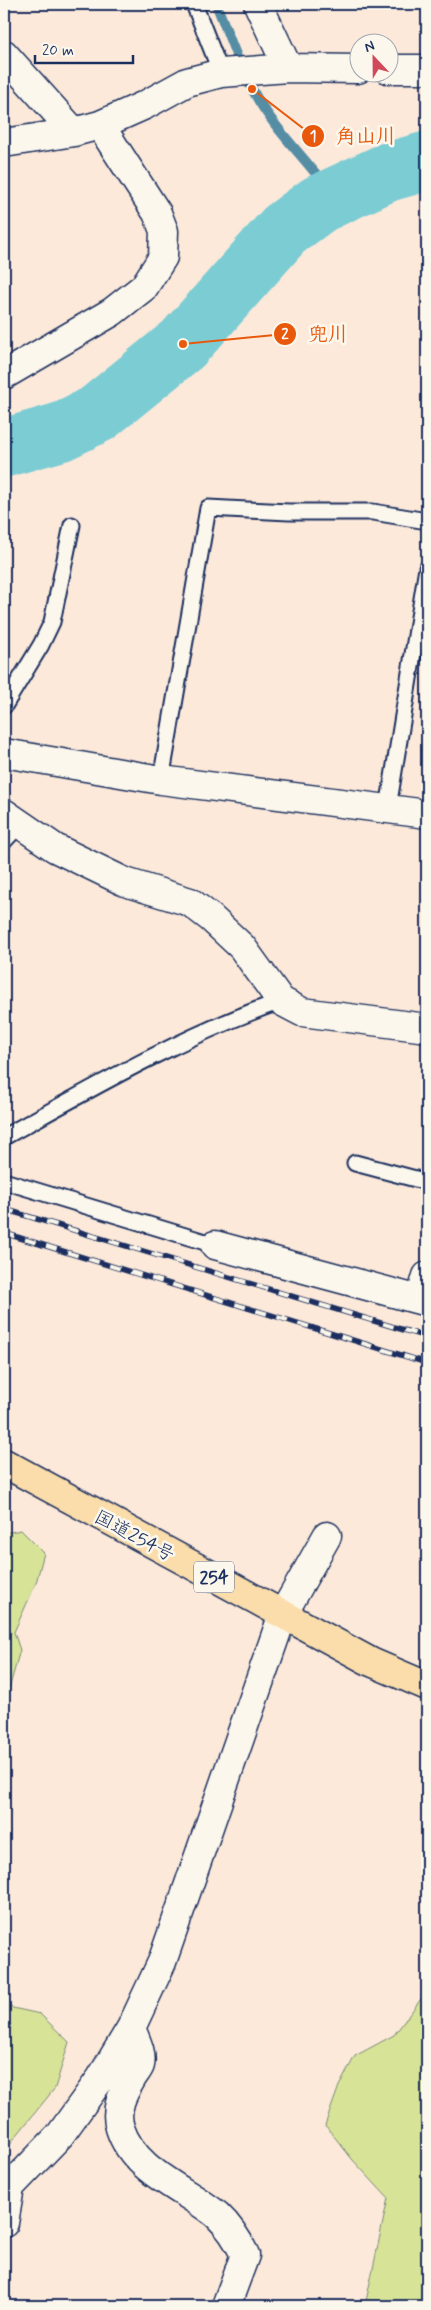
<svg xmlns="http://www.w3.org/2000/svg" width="431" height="2310" font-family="Mynerve,'Klee One',sans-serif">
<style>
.green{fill:#d7e396;stroke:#79897a}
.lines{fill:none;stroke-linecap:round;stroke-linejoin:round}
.stream{stroke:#558da5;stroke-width:10}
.river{stroke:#7bccd4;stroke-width:59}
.lane-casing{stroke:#1b2f5e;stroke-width:19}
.street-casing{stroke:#1b2f5e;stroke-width:31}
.secondary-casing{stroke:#1b2f5e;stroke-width:31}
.highway-casing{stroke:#1b2f5e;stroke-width:31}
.lane{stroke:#fbf7ec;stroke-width:15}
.street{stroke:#fbf7ec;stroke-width:28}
.secondary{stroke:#fbf7ec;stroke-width:28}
.highway{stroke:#fbddab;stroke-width:28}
.rail-casing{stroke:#1b2f5e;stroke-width:5.5}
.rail{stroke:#fbf7ec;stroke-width:4;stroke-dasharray:11;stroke-linecap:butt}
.labels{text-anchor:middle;stroke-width:5;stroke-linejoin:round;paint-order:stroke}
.shield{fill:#fbf7ec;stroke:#5e6b89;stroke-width:1}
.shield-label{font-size:18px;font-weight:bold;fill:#1b2f5e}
.street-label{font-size:19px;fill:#1b2f5e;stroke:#fbf7ec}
.leader{fill:none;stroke:#e8590c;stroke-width:2}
.callout-dot{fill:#e8590c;stroke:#fbf7ec;stroke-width:2}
.mark-label{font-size:15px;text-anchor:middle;font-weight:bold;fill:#fff}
.callout-label{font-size:20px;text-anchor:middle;font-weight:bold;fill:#e8590c;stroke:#fbf7ec;stroke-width:5;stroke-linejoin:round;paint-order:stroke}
</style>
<rect width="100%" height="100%" fill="#fce9da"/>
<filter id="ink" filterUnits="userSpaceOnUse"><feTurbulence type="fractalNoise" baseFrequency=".02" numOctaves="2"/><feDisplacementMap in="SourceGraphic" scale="10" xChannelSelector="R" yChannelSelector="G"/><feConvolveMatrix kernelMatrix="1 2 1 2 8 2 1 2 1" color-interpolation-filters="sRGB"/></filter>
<g filter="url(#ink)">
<!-- green -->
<path class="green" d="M21 1530 44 1553 36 1583 14 1632 20 1650 8 1693 4 1697V1533Z
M427 1991V2306H365L388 2198 352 2159 325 2125 339 2086 355 2056 394 2035Z
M4 2006 40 2014 69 2042 55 2088 4 2151Z"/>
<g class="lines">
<!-- stream -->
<path class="stream" d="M216 4C228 32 237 62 252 89 273 129 307 159 333 196"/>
<!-- river -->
<path class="river" d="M4 448 60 432 97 414 183 344 284 230 319 204 388 172 427 161"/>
<!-- lane casing -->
<g class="lane-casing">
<path id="lane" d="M194 4 221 73
M4 706 41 645 52 622 72 525
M161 780 208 508 289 512H373L427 521
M388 808 427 568
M4 841 20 824
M4 1137C94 1087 184 1035 281 1001
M355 1163 427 1182
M4 1181 215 1245"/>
</g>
<!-- street casing -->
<g class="street-casing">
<path id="street" d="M258 4 288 68
M4 54 74 132
M388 69H427
M4 143 74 132 100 125 145 105 187 82 221 73 288 68 358 69
M4 375 112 312 144 287 163 257 164 231 157 213 100 125
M4 813 55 848 125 882 190 902 211 918 242 947 281 1001 302 1012 427 1028
M215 1245 427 1302
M420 1300 427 1276
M131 2028C135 2039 143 2053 140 2065 139 2069 134 2074 132 2078 123 2093 114 2109 120 2128 134 2172 184 2188 217 2215 230 2227 238 2240 245 2255L226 2306
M4 2193 60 2135 101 2078 131 2028 162 1962 283 1614 327 1536
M4 2223 10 2187"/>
</g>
<!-- secondary casing -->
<g class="secondary-casing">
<path id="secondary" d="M4 753 161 780 427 814"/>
</g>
<!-- highway casing -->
<g class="highway-casing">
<path id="highway" d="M4 1463 371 1662 427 1686"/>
</g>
<!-- lane -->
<use href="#lane" class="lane"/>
<!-- street -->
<use href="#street" class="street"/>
<!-- secondary -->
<use href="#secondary" class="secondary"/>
<!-- highway -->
<use href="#highway" class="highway"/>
<!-- rail casing -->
<g class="rail-casing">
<path id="rail" d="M4 1209 427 1337
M4 1233 427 1363"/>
</g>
<!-- rail -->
<use href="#rail" class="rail"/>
</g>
</g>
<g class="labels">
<!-- shield labels -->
<rect class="shield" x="194" y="1561.5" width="40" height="31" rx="4"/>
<g class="shield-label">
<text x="214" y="1583">254</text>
</g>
<!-- street labels -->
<g class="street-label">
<text transform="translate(135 1535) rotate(28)" y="7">国道254号</text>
</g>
</g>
<!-- callouts -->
<path class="leader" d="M252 89L313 136M183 344L285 334"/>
<g class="callout-dot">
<circle cx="252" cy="89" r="5"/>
<circle cx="183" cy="344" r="5"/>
<circle cx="313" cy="136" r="12"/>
<circle cx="285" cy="334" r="12"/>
</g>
<g class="mark-label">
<text x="313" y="141">1</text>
<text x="285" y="339">2</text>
</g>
<g class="callout-label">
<text x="366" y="143">角山川</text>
<text x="328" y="341">兜川</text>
</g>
<!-- margin -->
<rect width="431" height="2310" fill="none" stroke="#fbf7ec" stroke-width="20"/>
<rect x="10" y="10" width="411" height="2290" fill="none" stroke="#1b2f5e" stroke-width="2" filter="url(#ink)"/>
<!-- north arrow -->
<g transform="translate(374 58) rotate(338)"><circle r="24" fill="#fbf7ec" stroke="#a1a7b3"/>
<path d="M0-4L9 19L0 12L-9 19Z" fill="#d1495b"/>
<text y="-8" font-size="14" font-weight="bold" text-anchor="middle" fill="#1b2f5e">N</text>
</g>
<!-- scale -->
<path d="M35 55v8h98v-8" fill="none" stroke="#1b2f5e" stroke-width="2.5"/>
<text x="42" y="55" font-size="15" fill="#1b2f5e" stroke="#fbf7ec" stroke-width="4" paint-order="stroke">20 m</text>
</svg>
